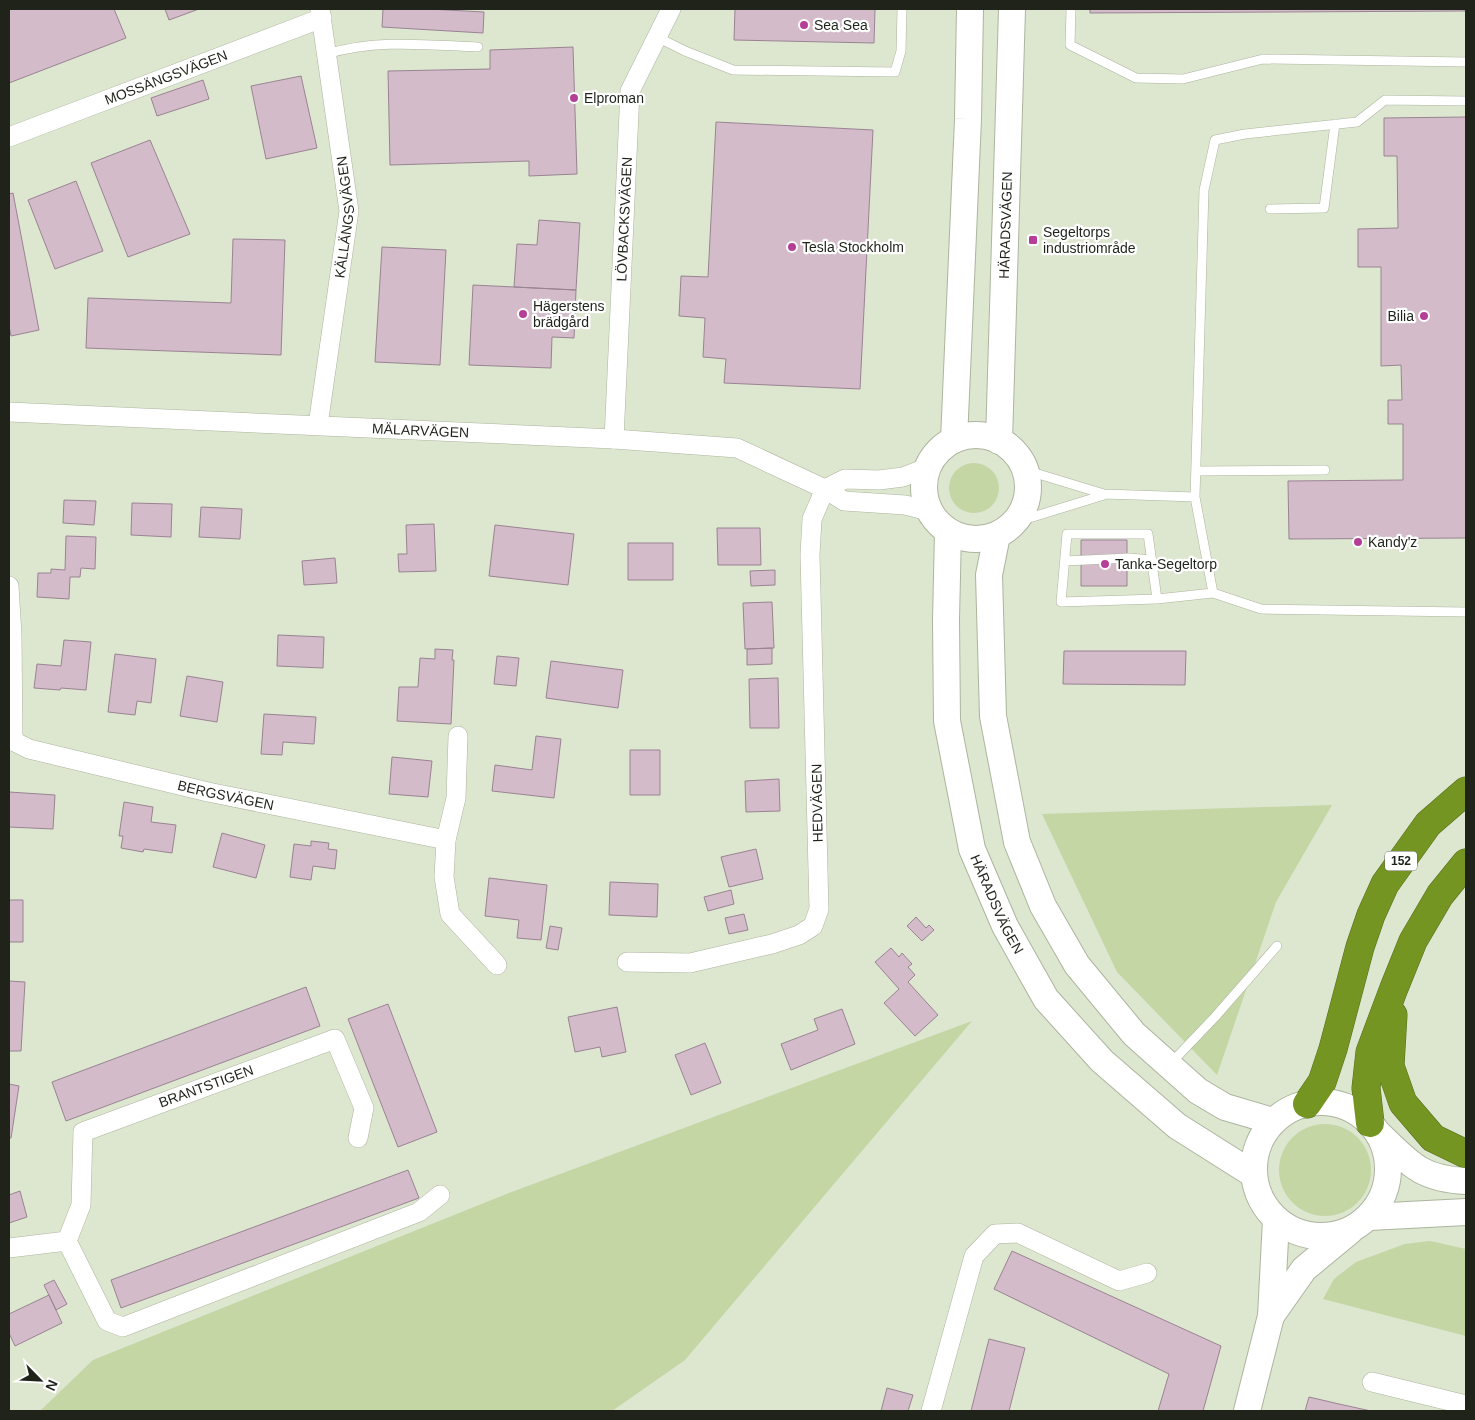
<svg xmlns="http://www.w3.org/2000/svg" width="1475" height="1420" font-family="Helvetica,sans-serif">
<style>
.green{fill:#c3d6a4}
.building{fill:#d3bbca;stroke:#998492}
.lines{fill:none;stroke-linecap:round;stroke-linejoin:round}
.lane-casing{stroke:#acb59e;stroke-width:10}
.street-casing{stroke:#acb59e;stroke-width:20}
.secondary-casing{stroke:#acb59e;stroke-width:28}
.highway-casing{stroke:#566d1f;stroke-width:29}
.lane{stroke:#fff;stroke-width:9}
.street{stroke:#fff;stroke-width:19}
.secondary{stroke:#fff;stroke-width:26}
.highway{stroke:#749521;stroke-width:28}
.poi-dot{fill:#b53f97;stroke:#fff;stroke-width:2}
.labels{text-anchor:middle;stroke-width:4.5;stroke-linejoin:round;paint-order:stroke}
.shield{fill:#fff;stroke:#62655f;stroke-width:1}
.shield-label{font-size:12px;font-weight:bold;fill:#1f231a}
.poi-label{font-size:14px;fill:#1f231a;stroke:#fff;text-anchor:start}
.street-label{font-size:14px;fill:#1f231a;stroke:#fff}
</style>
<rect width="100%" height="100%" fill="#dde6cf"/>
<!-- green -->
<path class="green" d="M949 488a25 25 0 1 1 50 0a25 25 0 1 1-50 0Z
M1332 805 1276 902 1217 1075 1117 972 1042 814Z
M972 1021 685 1360 612 1411H40L93 1360 509 1193Z
M1279 1170a46 46 0 1 1 92 0a46 46 0 1 1-92 0Z
M1430 1241 1466 1249V1336L1323 1299 1334 1279 1356 1262 1405 1244Z"/>
<!-- building -->
<path class="building" d="M9 9H114L126 38 9 83Z
M165 9H199L169 20Z
M383 9H428L484 12 483 33 382 27Z
M735 9H875L874 43 734 40Z
M1090 9H1466V11L1090 13Z
M573 47 577 174 529 176V161L390 165 388 71 490 69V50Z
M301 76 317 148 266 159 251 86Z
M203 80 209 99 157 116 151 98Z
M1466 117V538L1289 539 1288 481 1403 480V424H1388V400H1402L1401 365 1381 366V267H1358V229L1398 228 1397 156H1384V118Z
M716 122 873 130 860 389 724 383 726 359 703 357 705 318 679 316 681 276 708 277Z
M150 140 190 234 128 257 91 163Z
M76 181 103 251 55 269 28 200Z
M13 193 39 330 11 336 9 326V194Z
M539 220 580 223 576 290 514 287 517 244 537 245Z
M233 239 285 240 281 355 86 348 88 298 231 303Z
M382 247 446 250 440 365 375 362Z
M473 285 576 290 574 338 552 337 551 368 469 365Z
M64 500 96 501 94 525 63 523Z
M132 503 172 504 171 537 131 535Z
M201 507 242 509 240 539 199 537Z
M434 524 436 571 399 572 398 554H407L406 525Z
M495 525 574 534 568 585 489 576Z
M717 528H760L761 565H718Z
M66 536 96 537 95 569 81 568 80 577H70L69 599 37 597 38 573H51V569L65 570Z
M1081 540H1127V586H1081Z
M628 543H673V580H628Z
M335 558 337 583 304 585 302 561Z
M775 570V585L751 586 750 571Z
M772 602 774 648 745 649 743 603Z
M278 635 324 637 323 668 277 666Z
M64 640 91 642 86 690 61 688 60 690 34 688 37 664 61 666Z
M772 648V664L747 665V649Z
M435 649 453 650 452 660H454L451 724 397 721 399 687H418L420 658 435 659Z
M1064 651H1186L1185 685 1063 684Z
M115 654 156 659 151 703 137 701 135 715 108 712Z
M497 656 519 658 516 686 494 684Z
M551 661 623 670 618 708 546 698Z
M187 676 223 682 217 722 180 716Z
M778 678 779 728H750L749 679Z
M264 714 316 717 314 744 283 742 282 755 261 754Z
M536 736 561 739 554 798 492 791 495 765 532 770Z
M630 750H660V795H630Z
M392 757 432 761 428 797 389 794Z
M779 779 780 811 746 812 745 781Z
M9 792 55 795 53 829 9 827Z
M124 802 153 807 151 822 176 825 172 853 144 849 143 852 121 848 123 836H119Z
M222 833 265 845 256 878 213 867Z
M311 841 329 843 328 849 337 850 335 869 313 866 311 880 290 877 294 844 311 846Z
M756 849 763 879 729 887 721 857Z
M489 878 547 885 541 940 517 938 519 920 485 916Z
M610 882 658 884 657 917 609 915Z
M731 890 734 904 708 911 704 897Z
M9 900H23V942H9Z
M744 914 748 930 729 934 725 918Z
M916 917 926 928 929 925 934 930 922 941 907 926Z
M550 926 562 928 558 950 546 948Z
M891 948 899 957 902 953 912 964 908 967 915 975 908 982 938 1015 915 1036 884 1003 899 989 875 962Z
M9 981 25 982 21 1051H9Z
M306 987 320 1026 66 1121 52 1082Z
M388 1004 437 1132 398 1147 348 1019Z
M617 1007 626 1052 602 1057 600 1047 575 1052 568 1017Z
M842 1009 855 1044 791 1070 781 1044 818 1030 814 1019Z
M705 1043 721 1083 691 1095 675 1055Z
M9 1084 19 1086 11 1138H9Z
M408 1170 419 1198 121 1308 111 1280Z
M20 1191 27 1217 9 1223V1195Z
M1012 1251 1221 1346 1203 1411H1158L1169 1374 994 1289Z
M54 1280 67 1304 56 1310 44 1285Z
M49 1295 62 1323 15 1346 9 1333V1314Z
M989 1339 1025 1348 1009 1411H971Z
M887 1388 913 1395 908 1411H881Z
M1309 1397 1339 1404 1371 1411H1305Z"/>
<g class="lines">
<!-- lane casing -->
<g class="lane-casing">
<path id="lane" d="M1071 9 1070 45 1136 78 1183 79 1263 59 1466 62
M657 37 685 51 733 70 895 72 901 51 902 9
M327 54C376 39 427 45 478 47
M1270 209 1324 208 1335 124
M1025 470 1104 494 1195 497 1213 593 1261 609 1466 612
M1196 471 1325 470
M1195 497 1204 190 1215 140 1245 134 1357 122 1385 100 1466 101
M1013 523 1104 495
M1065 561 1129 558 1152 560
M1157 599 1148 534H1067L1061 602 1157 599 1213 593
M1171 1063 1215 1017 1277 946"/>
</g>
<!-- street casing -->
<g class="street-casing">
<g id="street">
<path id="s1" d="M9 137 322 18"/>
<path id="s2" d="M9 412 614 439 737 448 825 489 844 501 905 505 929 511"/>
<path id="s3" d="M318 425 349 211 320 9"/>
<path id="s4" d="M614 439 630 91 671 9"/>
<path d="M825 489 845 479 879 480 903 477 926 468"/>
<path d="M9 586 12 635 13 741"/>
<path id="s5" d="M9 741H13L29 749 208 792 446 840 444 877 450 914 497 965"/>
<path d="M446 840 456 798 458 736"/>
<path d="M627 962 690 963 772 944 799 935 813 926 819 909 810 555 812 519 825 489"/>
<path d="M358 1138 364 1108 335 1039 83 1132 81 1205 67 1241 107 1321 123 1327 419 1212 440 1195"/>
<path d="M9 1248 67 1241"/>
<path d="M1372 1382 1466 1405"/>
<path d="M931 1411 974 1256 995 1234 1018 1233 1119 1281 1147 1273"/>
</g>
</g>
<!-- secondary casing -->
<g class="secondary-casing">
<g id="secondary">
<circle cx="976" cy="487" r="52"/>
<path d="M954 440 968 119 970 9"/>
<path id="s6" d="M999 441 1012 9"/>
<path id="s7" d="M948 532 946 620 947 721 972 849 1005 926 1046 999 1102 1061 1177 1126 1253 1174"/>
<path d="M997 535 989 575 993 716 1017 842 1043 906 1077 965 1134 1034 1198 1091 1225 1107 1273 1121"/>
<circle cx="1321" cy="1169" r="67"/>
<path d="M1380 1135C1410 1164 1421 1179 1466 1181"/>
<path d="M1369 1217 1466 1212"/>
<path d="M1271 1316 1304 1269 1350 1231"/>
<path d="M1247 1411 1271 1316 1276 1220"/>
</g>
</g>
<!-- highway casing -->
<g class="highway-casing">
<path id="highway" d="M1393 1015 1390 1066 1403 1103 1433 1138 1466 1154
M1307 1104 1322 1082 1333 1049 1360 947 1371 915 1385 884 1428 824 1466 791
M1370 1123 1366 1088 1370 1052 1394 988 1413 941 1440 895 1466 863"/>
</g>
<!-- lane -->
<use href="#lane" class="lane"/>
<!-- street -->
<use href="#street" class="street"/>
<!-- secondary -->
<use href="#secondary" class="secondary"/>
<!-- highway -->
<use href="#highway" class="highway"/>
</g>
<!-- markers -->
<g class="poi-dot">
<circle cx="804" cy="25" r="5"/>
<circle cx="574" cy="98" r="5"/>
<rect x="1028" y="235" width="10" height="10" rx="2.5"/>
<circle cx="792" cy="247" r="5"/>
<circle cx="523" cy="314" r="5"/>
<circle cx="1424" cy="316" r="5"/>
<circle cx="1358" cy="542" r="5"/>
<circle cx="1105" cy="564" r="5"/>
</g>
<g class="labels">
<!-- shield labels -->
<rect class="shield" x="1385" y="851.5" width="32" height="19" rx="4"/>
<g class="shield-label">
<text x="1401" y="865">152</text>
</g>
<!-- poi labels -->
<g class="poi-label">
<text x="814" y="30">Sea Sea</text>
<text x="584" y="103">Elproman</text>
<text x="1043" y="237">Segeltorps<tspan x="1043" dy="16">industriområde</tspan></text>
<text x="802" y="252">Tesla Stockholm</text>
<text x="533" y="311">Hägerstens<tspan x="533" dy="16">brädgård</tspan></text>
<text x="1414" y="321" text-anchor="end">Bilia</text>
<text x="1368" y="547">Kandy'z</text>
<text x="1115" y="569">Tanka-Segeltorp</text>
</g>
<!-- street labels -->
<g class="street-label">
<text dy="5" stroke="none"><textPath href="#s1" startOffset="168">MOSSÄNGSVÄGEN</textPath></text>
<text dy="5" stroke="none"><textPath href="#s3" startOffset="210">KÄLLÄNGSVÄGEN</textPath></text>
<text dy="5" stroke="none"><textPath href="#s4" startOffset="220">LÖVBACKSVÄGEN</textPath></text>
<text dy="5" stroke="none"><textPath href="#s6" startOffset="216">HÄRADSVÄGEN</textPath></text>
<text dy="5" stroke="none"><textPath href="#s2" startOffset="412">MÄLARVÄGEN</textPath></text>
<text dy="5" stroke="none"><textPath href="#s5" startOffset="224">BERGSVÄGEN</textPath></text>
<text transform="translate(817 803) rotate(-91)" y="5">HEDVÄGEN</text>
<text dy="5" stroke="none"><textPath href="#s7" startOffset="380">HÄRADSVÄGEN</textPath></text>
<text transform="translate(206 1086) rotate(-20)" y="5">BRANTSTIGEN</text>
</g>
</g>
<!-- border -->
<rect width="1475" height="1420" fill="none" stroke="#1f231a" stroke-width="20"/>
<!-- north arrow -->
<g transform="translate(40 1380) rotate(114)" stroke="#ffffff" stroke-width="4" paint-order="stroke">
<path d="M0-4L9 19L0 12L-9 19Z" fill="#1f231a"/>
<text y="-8" font-size="14" font-weight="bold" text-anchor="middle" fill="#1f231a">N</text>
</g>
</svg>
